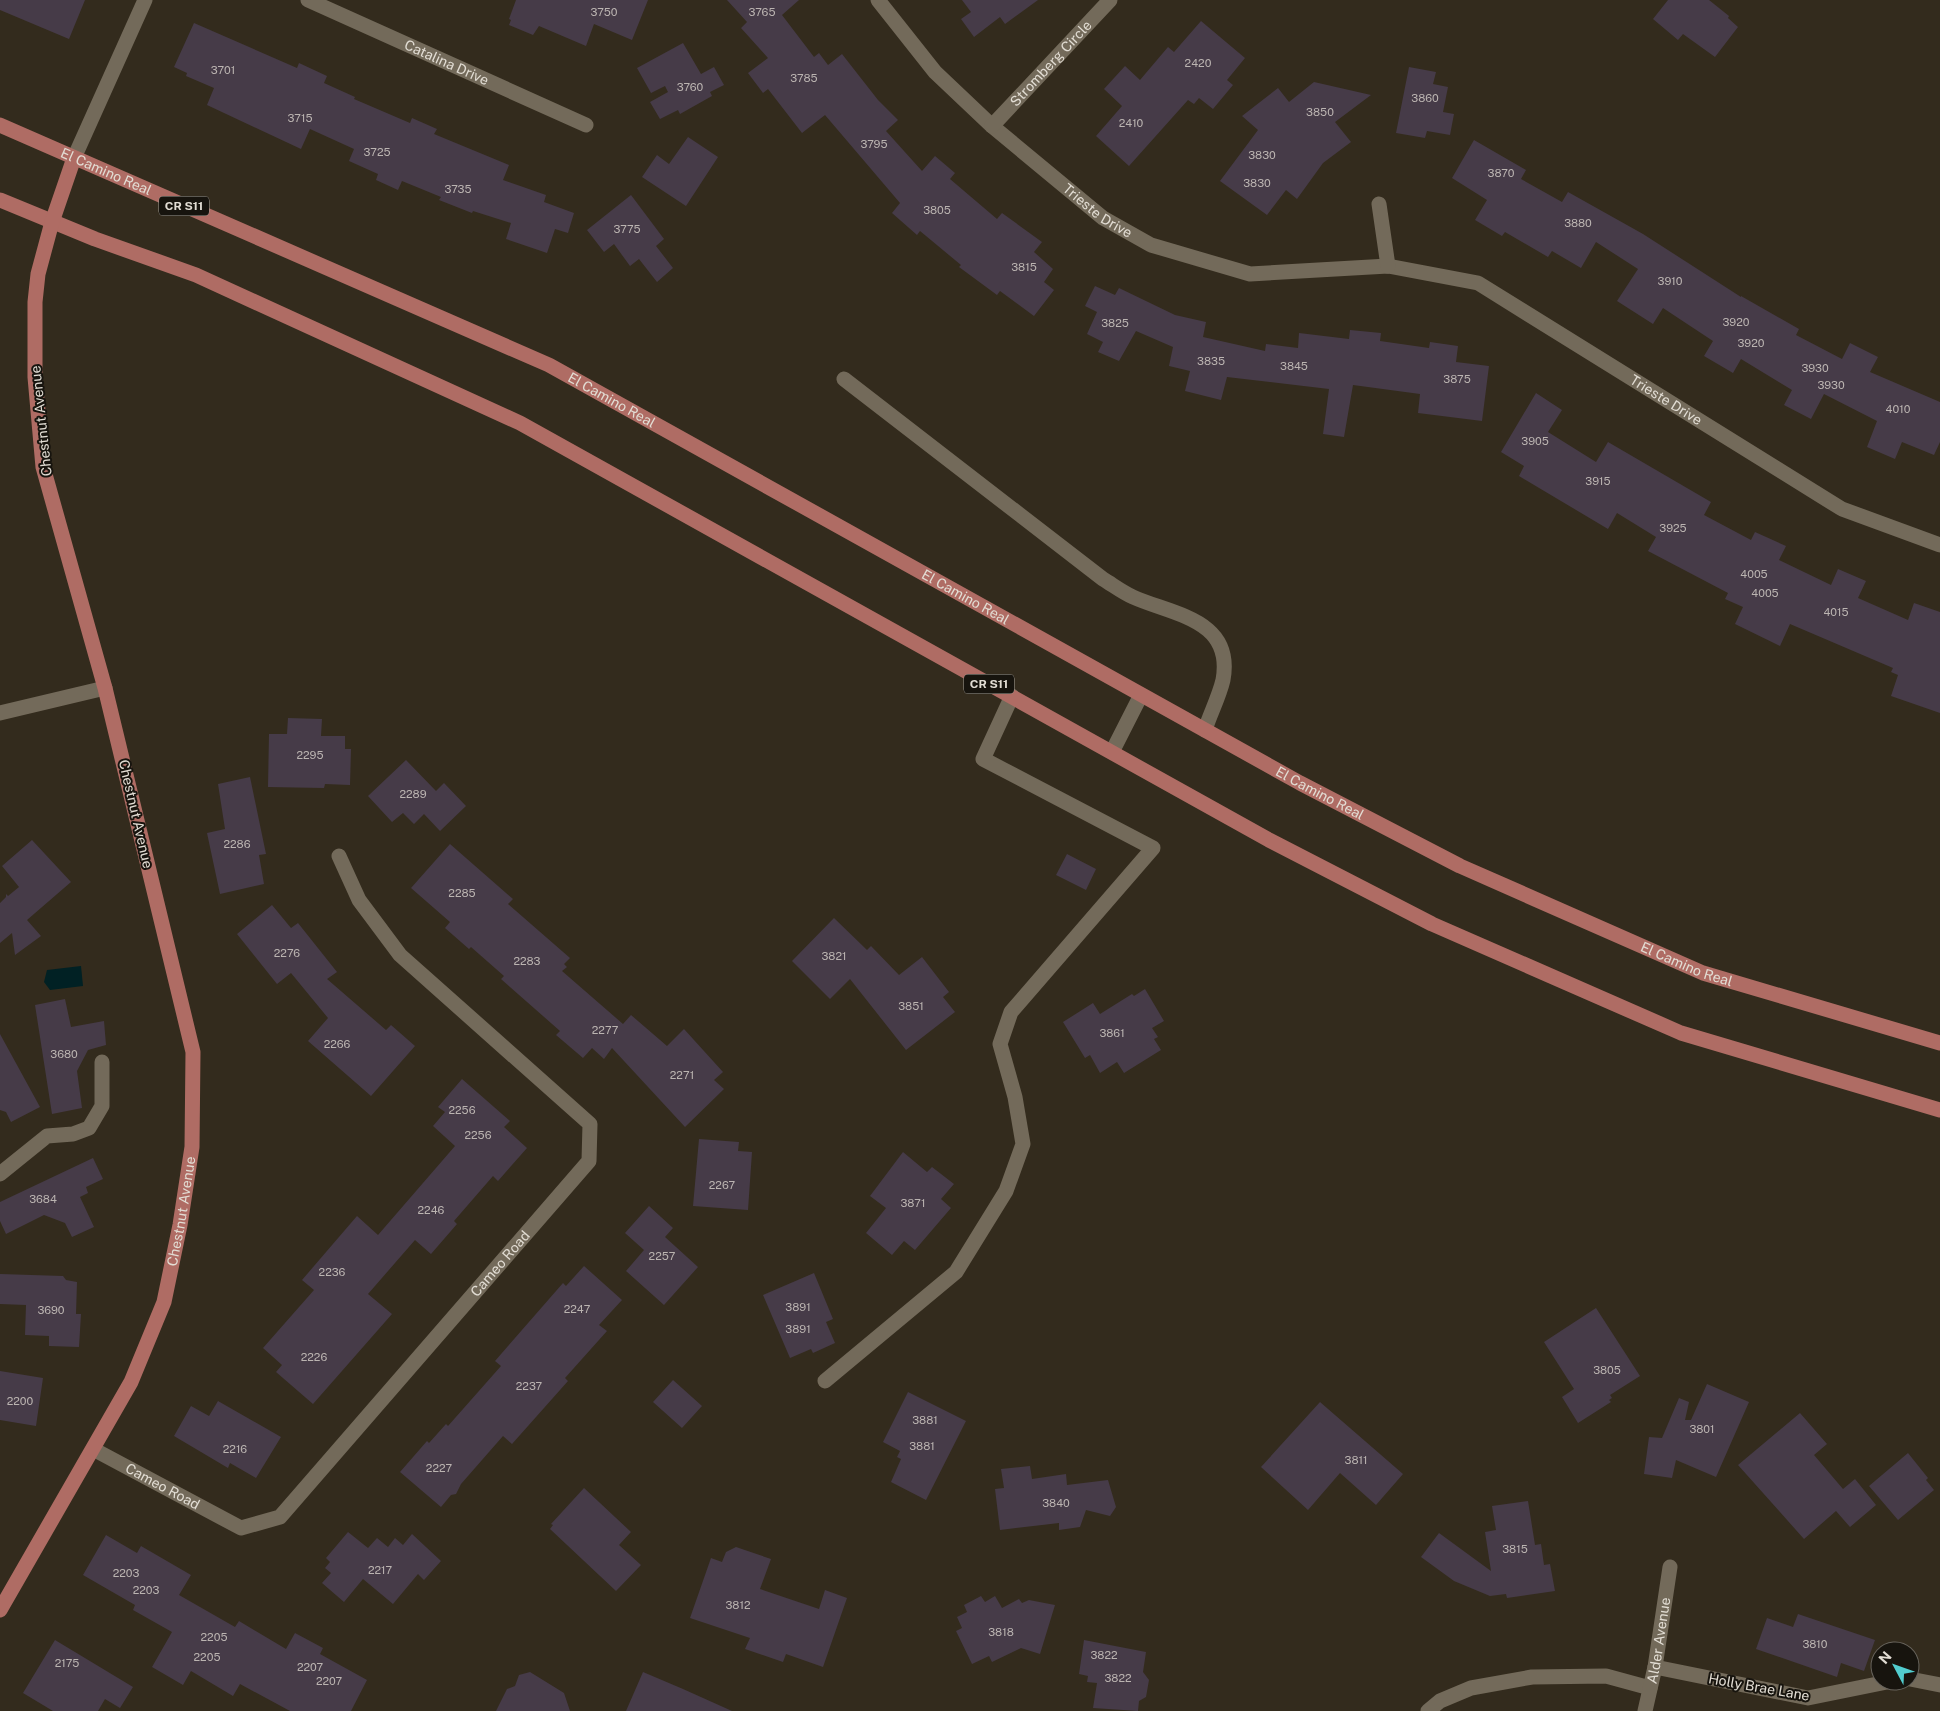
<svg xmlns="http://www.w3.org/2000/svg" width="1940" height="1711" font-family="'Public Sans',sans-serif">
<style>
.water{fill:#012124}
.building{fill:#463b48}
.lines{fill:none;stroke-linecap:round;stroke-linejoin:round}
.minor{stroke:#736a5a;stroke-width:15}
.major{stroke:#af6c64;stroke-width:15}
.labels{text-anchor:middle;stroke-width:4;stroke-linejoin:round;paint-order:stroke}
.number-label{font-size:11px;fill:#bbb4b1}
.shield{fill:#17140e;stroke:#a5a199;stroke-width:1}
.shield-label{font-size:12px;font-weight:bold;fill:#e2ddd4}
.street-label{font-size:14px;fill:#e2ddd4;stroke:#17140e}
</style>
<rect width="100%" height="100%" fill="#332b1d"/>
<!-- water -->
<path class="water" d="M81 966 83 986 50 990 44 982 47 970Z"/>
<!-- building -->
<path class="building" d="M0 0H85L69 39 0 10Z
M516 0H648L632 40 594 24 586 46 539 26 533 35 509 25 511 20 509 19Z
M727 0H799L782 15 814 57 819 53 828 65 842 54 878 100 898 120 886 131 922 171 935 156 955 173 950 179 997 219 1002 213 1042 242 1034 252 1053 269 1044 282 1054 290 1034 316 1000 291 997 295 959 267 961 265 920 231 917 235 892 213 900 203 825 115 802 133 768 89 763 93 748 73 768 58 741 28 747 22Z
M962 0H1038L1005 24 1000 17 974 37 961 19 971 12Z
M1668 0H1709L1729 16 1728 18 1738 27 1715 57 1683 34 1678 40 1653 19Z
M1201 21 1245 58 1227 80 1233 85 1213 109 1199 98 1194 104 1188 100 1129 166 1096 136 1122 106 1104 89 1125 66 1140 80 1168 47 1174 52Z
M194 23 297 68 299 63 327 76 324 83 355 97 354 99 410 123 412 118 437 129 434 134 509 165 503 180 546 195 544 202 574 213 568 233 555 229 547 253 506 239 511 223 473 211 472 213 439 200 441 197 402 181 398 190 376 180 378 174 349 161 354 149 310 129 301 149 207 105 214 88 186 76 187 73 174 67Z
M683 43 701 74 714 67 724 85 710 92 712 96 680 114 678 110 660 119 650 102 668 92 665 86 651 93 637 68Z
M1409 67 1436 72 1433 84 1448 87 1443 112 1454 114 1450 135 1427 131 1425 138 1396 133Z
M1314 82 1371 95 1335 122 1351 142 1323 163 1297 199 1286 190 1267 215 1220 181 1258 130 1242 116 1278 88 1289 102Z
M688 137 718 157 686 206 642 177 657 155 669 164Z
M1474 140 1526 170 1521 179 1562 202 1568 192 1643 234 1741 297V296L1799 329 1796 335 1842 359 1850 343 1878 357 1870 372 1940 402V442L1934 455 1902 442 1895 459 1867 447 1877 421 1824 394 1811 419 1784 405 1792 390 1741 359 1733 373 1704 356 1713 341 1663 308 1653 324 1617 301 1638 269 1596 242 1581 268 1552 251 1548 257 1505 232 1502 236 1475 220 1487 200 1452 178Z
M631 195 664 239 656 246 673 268 657 282 639 259 630 266 614 244 604 252 587 230Z
M1095 286 1115 295 1119 288 1175 315 1206 322 1203 337 1265 351 1266 344 1298 348 1299 333 1349 339 1350 330 1381 333 1380 341 1429 348 1430 342 1458 346 1456 362 1489 366 1482 421 1418 413 1420 394 1353 385 1344 437 1323 434 1329 389 1227 377 1221 400 1185 391 1190 371 1169 366 1173 347 1136 331 1119 361 1098 352 1103 342 1087 334 1097 312 1085 306Z
M1536 393 1562 410 1548 432 1596 462 1608 442 1711 502 1704 515 1751 540 1755 532 1786 546 1779 560 1831 585 1838 569 1866 581 1858 598 1908 620 1914 603 1940 612V713L1891 696 1898 675 1891 672 1893 668 1790 624 1780 646 1735 624 1743 607 1725 599 1728 593 1648 551 1656 537 1617 513 1608 529 1519 476 1524 466 1501 452Z
M288 718 322 719 321 736H345V749H351L350 785 325 784 324 788 268 787 269 734H287Z
M406 760 436 791 444 783 466 806 440 831 424 814 414 824 403 813 392 822 368 796Z
M250 777 266 854 259 855 264 884 220 894 207 833 225 829 218 784Z
M32 840 71 882 27 920 41 936 15 955 12 933 0 943V903L6 897V894L8 896 19 887 2 866Z
M450 844 513 899 508 904 570 958 564 964 567 967 562 971 623 1024 631 1015 667 1046 684 1029 723 1072 714 1080 724 1089 685 1127 612 1048 604 1059 592 1048 583 1058 556 1035 560 1031 501 979 504 976 471 947 469 949 445 928 450 922 411 888Z
M1067 854 1096 869 1086 890 1056 875Z
M272 905 291 928 298 923 337 972 327 979 386 1030 391 1025 415 1046 371 1096 308 1041 328 1018 291 973 277 984 237 934Z
M834 918 867 950 871 946 899 975 922 957 949 992 943 997 955 1012 906 1050 850 979 830 999 792 961Z
M1145 989 1164 1021 1152 1028 1158 1037 1154 1039 1161 1050 1124 1073 1117 1062 1100 1073 1090 1055 1085 1058 1063 1022 1093 1003 1100 1014 1132 994 1134 996Z
M65 999 71 1027 104 1021 106 1045 88 1050 77 1071 82 1108 52 1114 35 1005Z
M0 1034 40 1107 11 1122 6 1112 0 1110Z
M462 1079 510 1121 504 1127 527 1148 498 1181 493 1176 454 1221 457 1224 431 1254 415 1240 368 1294 392 1314 313 1404 276 1372 282 1365 263 1348 314 1290 302 1280 357 1216 378 1235 455 1146 433 1126 445 1112 438 1107Z
M699 1139 739 1142 738 1151 752 1152 748 1210 693 1206Z
M903 1152 927 1172 932 1167 954 1184 941 1199 951 1208 915 1250 904 1241 892 1255 866 1233 886 1208 870 1196Z
M93 1158 103 1179 86 1187 88 1193 80 1197 94 1227 72 1237 65 1223 44 1215 6 1234 0 1221V1202Z
M649 1206 673 1228 665 1237 698 1267 664 1305 626 1271 644 1250 625 1233Z
M584 1266 622 1300 599 1325 607 1331 565 1378 568 1381 512 1444 503 1436 461 1484 456 1494 451 1495 441 1507 400 1472 427 1441 429 1443 446 1424 448 1426 501 1366 495 1361 563 1283 566 1286Z
M814 1273 833 1319 826 1322 835 1343 813 1353 811 1349 790 1358 763 1295Z
M0 1274 63 1276 66 1280 77 1282 76 1314H81L79 1347 49 1346V1336L25 1335 26 1305 0 1304Z
M1596 1308 1640 1376 1610 1395 1612 1398 1609 1400 1611 1402 1578 1423 1562 1397 1574 1389 1544 1342Z
M0 1371 43 1378 36 1426 0 1420Z
M673 1380 702 1406 682 1428 653 1402Z
M1707 1384 1749 1402 1716 1477 1676 1460 1672 1478 1644 1474 1649 1437 1662 1438 1679 1398 1689 1402 1685 1420H1691Z
M908 1392 966 1421 926 1500 891 1482 901 1459 897 1457 900 1451 883 1442Z
M218 1401 281 1437 256 1478 230 1463 228 1468 174 1436 191 1406 209 1416Z
M1320 1402 1403 1474 1376 1505 1340 1473 1308 1510 1261 1467Z
M1800 1413 1827 1444 1814 1455 1843 1489 1855 1479 1876 1505 1850 1527 1836 1511 1804 1539 1738 1465Z
M1908 1453 1928 1478 1926 1480 1934 1490 1898 1520 1869 1486Z
M1030 1466 1032 1479 1066 1474 1067 1485 1108 1480 1116 1507 1110 1516 1086 1510 1080 1527 1059 1530V1523L1000 1530 995 1489 1004 1488 1001 1469Z
M584 1488 631 1532 619 1545 641 1565 616 1591 550 1529 553 1525 551 1524Z
M1528 1501 1535 1545 1541 1544 1544 1565 1550 1564 1555 1591 1507 1598 1506 1594 1490 1596 1454 1581 1421 1557 1439 1533 1491 1571 1485 1532 1496 1530 1492 1506Z
M348 1532 368 1548 377 1538 388 1547 395 1538 403 1545 412 1534 441 1561 424 1580 418 1574 393 1604 363 1579 344 1602 322 1583 331 1573 325 1568 330 1562 326 1558Z
M106 1535 137 1553 141 1546 191 1575 179 1595 235 1627 239 1621 286 1649 295 1633 323 1648 320 1654 367 1680 351 1711H290L240 1684 233 1696 191 1671 183 1685 152 1667 172 1632 133 1610 135 1605 83 1575Z
M736 1547 771 1559 760 1589 819 1609 825 1590 847 1598 823 1667 786 1654 783 1662 745 1649 750 1638 690 1618 711 1558 722 1562 726 1552Z
M981 1596 985 1602 995 1596 1002 1608 1019 1599 1022 1603 1029 1600 1055 1605 1040 1654 1021 1648 992 1662 989 1656 972 1664 956 1631 962 1628 957 1617 967 1612 964 1605Z
M1798 1614 1875 1640 1864 1671 1841 1663 1837 1677 1756 1649 1767 1618 1793 1627Z
M55 1640 133 1687 120 1708 105 1699 98 1711H53L23 1693Z
M1084 1640 1146 1652 1143 1672 1149 1680 1146 1697 1139 1701 1138 1711 1093 1708 1097 1683 1087 1682 1088 1676 1079 1674Z
M530 1672 564 1693 570 1711H496L507 1689 515 1686 519 1675Z
M643 1672 683 1689 732 1711H626Z"/>
<g class="lines">
<!-- minor -->
<g class="minor">
<path id="s1" d="M308 0 586 125"/>
<path id="s2" d="M878 0 935 72 992 126 1103 218 1151 245 1250 274 1388 266 1478 283 1842 509 1940 545"/>
<path id="s3" d="M992 126 1110 0"/>
<path d="M74 158 145 0"/>
<path d="M1379 204 1388 266"/>
<path d="M844 379 1103 579C1113 585 1122 592 1133 597 1173 615 1234 619 1223 680 1219 697 1210 714 1205 730"/>
<path d="M0 713 105 688"/>
<path d="M1112 752 1141 695"/>
<path d="M0 1174 47 1136 73 1134 89 1128 102 1106V1062"/>
<path d="M825 1381 956 1272 1006 1191 1023 1144 1015 1097 1000 1044 1011 1012 1153 848 983 759 1012 696"/>
<path id="s4" d="M93 1449 241 1528 280 1517 589 1161 590 1124 400 955 359 900 339 856"/>
<path d="M1655 1667 1808 1698 1892 1681"/>
<path d="M1910 1679 1940 1685"/>
<path d="M1428 1711 1440 1701 1471 1688 1532 1677 1606 1676 1650 1688"/>
<path id="s5" d="M1645 1711 1655 1667 1670 1567"/>
</g>
<!-- major -->
<g class="major">
<path id="s6" d="M0 125 549 365 1300 783 1460 866 1703 973 1940 1043"/>
<path d="M0 200 95 239 196 275 520 423 1269 840 1432 924 1681 1033 1940 1110"/>
<path id="s7" d="M0 1610 131 1382 164 1302 180 1225 192 1147 193 1052 105 688 43 467 35 377V302L38 274 52 222 74 158"/>
</g>
</g>
<g class="labels">
<!-- number labels -->
<g class="number-label">
<text x="604" y="16">3750</text>
<text x="762" y="16">3765</text>
<text x="1198" y="67">2420</text>
<text x="223" y="74">3701</text>
<text x="804" y="82">3785</text>
<text x="690" y="91">3760</text>
<text x="1425" y="102">3860</text>
<text x="1320" y="116">3850</text>
<text x="300" y="122">3715</text>
<text x="1131" y="127">2410</text>
<text x="874" y="148">3795</text>
<text x="377" y="156">3725</text>
<text x="1262" y="159">3830</text>
<text x="1501" y="177">3870</text>
<text x="1257" y="187">3830</text>
<text x="458" y="193">3735</text>
<text x="937" y="214">3805</text>
<text x="1578" y="227">3880</text>
<text x="627" y="233">3775</text>
<text x="1024" y="271">3815</text>
<text x="1670" y="285">3910</text>
<text x="1736" y="326">3920</text>
<text x="1115" y="327">3825</text>
<text x="1751" y="347">3920</text>
<text x="1211" y="365">3835</text>
<text x="1294" y="370">3845</text>
<text x="1815" y="372">3930</text>
<text x="1457" y="383">3875</text>
<text x="1831" y="389">3930</text>
<text x="1898" y="413">4010</text>
<text x="1535" y="445">3905</text>
<text x="1598" y="485">3915</text>
<text x="1673" y="532">3925</text>
<text x="1754" y="578">4005</text>
<text x="1765" y="597">4005</text>
<text x="1836" y="616">4015</text>
<text x="310" y="759">2295</text>
<text x="413" y="798">2289</text>
<text x="237" y="848">2286</text>
<text x="462" y="897">2285</text>
<text x="287" y="957">2276</text>
<text x="834" y="960">3821</text>
<text x="527" y="965">2283</text>
<text x="911" y="1010">3851</text>
<text x="605" y="1034">2277</text>
<text x="1112" y="1037">3861</text>
<text x="337" y="1048">2266</text>
<text x="64" y="1058">3680</text>
<text x="682" y="1079">2271</text>
<text x="462" y="1114">2256</text>
<text x="478" y="1139">2256</text>
<text x="722" y="1189">2267</text>
<text x="43" y="1203">3684</text>
<text x="913" y="1207">3871</text>
<text x="431" y="1214">2246</text>
<text x="662" y="1260">2257</text>
<text x="332" y="1276">2236</text>
<text x="798" y="1311">3891</text>
<text x="577" y="1313">2247</text>
<text x="51" y="1314">3690</text>
<text x="798" y="1333">3891</text>
<text x="314" y="1361">2226</text>
<text x="1607" y="1374">3805</text>
<text x="529" y="1390">2237</text>
<text x="20" y="1405">2200</text>
<text x="925" y="1424">3881</text>
<text x="1702" y="1433">3801</text>
<text x="922" y="1450">3881</text>
<text x="235" y="1453">2216</text>
<text x="1356" y="1464">3811</text>
<text x="439" y="1472">2227</text>
<text x="1056" y="1507">3840</text>
<text x="1515" y="1553">3815</text>
<text x="380" y="1574">2217</text>
<text x="126" y="1577">2203</text>
<text x="146" y="1594">2203</text>
<text x="738" y="1609">3812</text>
<text x="1001" y="1636">3818</text>
<text x="214" y="1641">2205</text>
<text x="1815" y="1648">3810</text>
<text x="1104" y="1659">3822</text>
<text x="207" y="1661">2205</text>
<text x="67" y="1667">2175</text>
<text x="310" y="1671">2207</text>
<text x="1118" y="1682">3822</text>
<text x="329" y="1685">2207</text>
</g>
<!-- shield labels -->
<g class="shield">
<rect x="159" y="196.5" width="50" height="19" rx="4"/>
<rect x="964" y="674.5" width="50" height="19" rx="4"/>
</g>
<g class="shield-label">
<text x="184" y="210">CR S11</text>
<text x="989" y="688">CR S11</text>
</g>
<!-- street labels -->
<g class="street-label">
<text dy="5" stroke="none"><textPath href="#s1" startOffset="152">Catalina Drive</textPath></text>
<text dy="5" stroke="none"><textPath href="#s3" startOffset="86">Stromberg Circle</textPath></text>
<text dy="5" stroke="none"><textPath href="#s6" startOffset="116">El Camino Real</textPath></text>
<text dy="5" stroke="none"><textPath href="#s2" startOffset="306">Trieste Drive</textPath></text>
<text dy="5" stroke="none"><textPath href="#s2" startOffset="924">Trieste Drive</textPath></text>
<text dy="5" stroke="none"><textPath href="#s6" startOffset="671">El Camino Real</textPath></text>
<text transform="translate(41 421) rotate(-96)" y="5">Chestnut Avenue</text>
<text dy="5" stroke="none"><textPath href="#s6" startOffset="1076">El Camino Real</textPath></text>
<text dy="5" stroke="none"><textPath href="#s6" startOffset="1481">El Camino Real</textPath></text>
<text transform="translate(136 814) rotate(77)" y="5">Chestnut Avenue</text>
<text dy="5" stroke="none"><textPath href="#s6" startOffset="1886">El Camino Real</textPath></text>
<text dy="5" stroke="none"><textPath href="#s7" startOffset="442">Chestnut Avenue</textPath></text>
<text dy="5" stroke="none"><textPath href="#s4" startOffset="544">Cameo Road</textPath></text>
<text dy="5" stroke="none"><textPath href="#s4" startOffset="79">Cameo Road</textPath></text>
<text dy="5" stroke="none"><textPath href="#s5" startOffset="72">Alder Avenue</textPath></text>
<text transform="translate(1759 1687) rotate(10)" y="5">Holly Brae Lane</text>
</g>
</g>
<!-- north arrow -->
<g transform="translate(1895 1666) rotate(311)"><circle r="24" fill="#17140e" stroke="#68645d"/>
<path d="M0-4L9 19L0 12L-9 19Z" fill="#52cdcf"/>
<text y="-8" font-size="14" font-weight="bold" text-anchor="middle" fill="#e2ddd4">N</text>
</g>
</svg>
